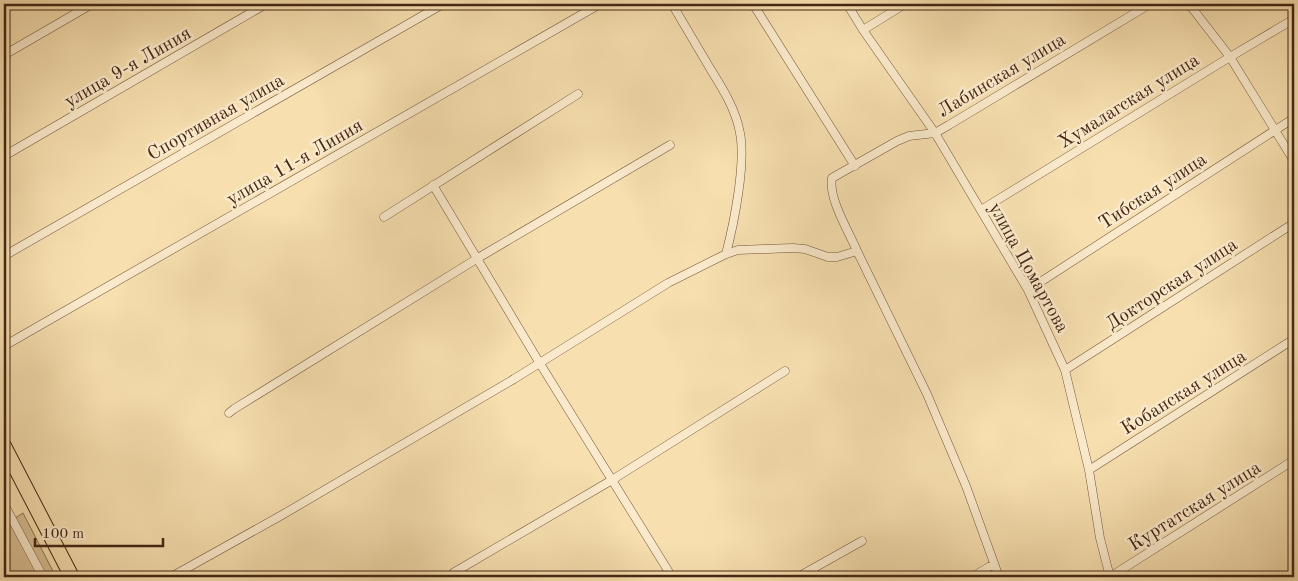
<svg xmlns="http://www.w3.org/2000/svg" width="1298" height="581" font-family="'Old Standard TT',serif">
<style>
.green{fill:#d9c095;stroke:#8f7355}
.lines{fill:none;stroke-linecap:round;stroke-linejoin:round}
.minor-casing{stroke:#72543c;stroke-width:9}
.trunk-casing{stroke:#452615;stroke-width:16}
.minor{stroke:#faeacb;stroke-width:8}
.trunk{stroke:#f7dfaf;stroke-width:14}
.labels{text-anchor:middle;stroke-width:5;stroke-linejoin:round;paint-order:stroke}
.street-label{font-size:19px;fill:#452615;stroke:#faeacb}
</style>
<rect width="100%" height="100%" fill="#f7dfaf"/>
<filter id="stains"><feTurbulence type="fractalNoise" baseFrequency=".004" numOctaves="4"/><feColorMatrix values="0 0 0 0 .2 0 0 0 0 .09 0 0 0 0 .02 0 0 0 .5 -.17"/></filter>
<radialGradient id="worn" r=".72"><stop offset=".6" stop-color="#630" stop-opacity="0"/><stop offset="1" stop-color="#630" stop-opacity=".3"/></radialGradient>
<!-- green -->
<path class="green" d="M23 513 56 577H4V525Z"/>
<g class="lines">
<!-- minor casing -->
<g class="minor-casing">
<path id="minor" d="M672 4C685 26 698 48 711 70 723 89 736 110 740 133 746 164 734 223 726 254
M753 4 855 166
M847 4 863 30 935 133 1028 290 1065 370 1089 470 1100 538 1110 577
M1189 4 1230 57 1294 161
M863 30 905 4
M4 55 92 4
M4 156 266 4
M433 185 539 362 672 577
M981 210 1230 57 1294 19
M384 217 578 94
M857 251C849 232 828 198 832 178L897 141 909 136 935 133 949 125 1150 4
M4 256 443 4
M1028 290 1294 118
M4 346 600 4
M1065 370 1294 223
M229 413 234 409 478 258 670 145
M1089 470 1294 339
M4 504 43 577
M453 573 612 480 785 371
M171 577 282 515 514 379 668 283 726 254 738 250 793 248 805 249 828 257H837L857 251 927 394 966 486 999 577
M798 577 862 541
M972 577 994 564
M1110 577 1294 460"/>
</g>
<!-- trunk casing -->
<g class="trunk-casing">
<path id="trunk" d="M4 446 72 577"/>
</g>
<!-- minor -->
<use href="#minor" class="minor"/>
<!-- trunk -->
<use href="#trunk" class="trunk"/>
</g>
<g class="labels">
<!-- street labels -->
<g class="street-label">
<text transform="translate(127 66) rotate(-30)" y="7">улица 9-я Линия</text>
<text transform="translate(1001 74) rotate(-31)" y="7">Лабинская улица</text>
<text transform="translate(1128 100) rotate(-32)" y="7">Хумалагская улица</text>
<text transform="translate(215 116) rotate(-30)" y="7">Спортивная улица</text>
<text transform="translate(294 161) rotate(-30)" y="7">улица 11-я Линия</text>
<text transform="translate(1152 190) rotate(-33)" y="7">Тибская улица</text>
<text transform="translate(1030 267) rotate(61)" y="7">улица Цомартова</text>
<text transform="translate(1171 283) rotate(-33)" y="7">Докторская улица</text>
<text transform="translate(1183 391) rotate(-32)" y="7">Кобанская улица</text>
<text transform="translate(1194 505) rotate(-32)" y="7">Куртатская улица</text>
</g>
</g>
<!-- margin -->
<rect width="1298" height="581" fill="none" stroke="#f7dfaf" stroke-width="20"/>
<rect x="5" y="5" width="1288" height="571" fill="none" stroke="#452615" stroke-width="2.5"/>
<rect x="10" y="10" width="1278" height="561" fill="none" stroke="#452615"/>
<!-- scale -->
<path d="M35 538v8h128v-8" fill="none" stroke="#452615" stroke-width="2.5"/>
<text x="42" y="538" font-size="15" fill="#452615" stroke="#faeacb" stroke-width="4" paint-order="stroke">100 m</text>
<rect width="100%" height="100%" filter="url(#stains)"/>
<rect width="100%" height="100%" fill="url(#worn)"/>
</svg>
